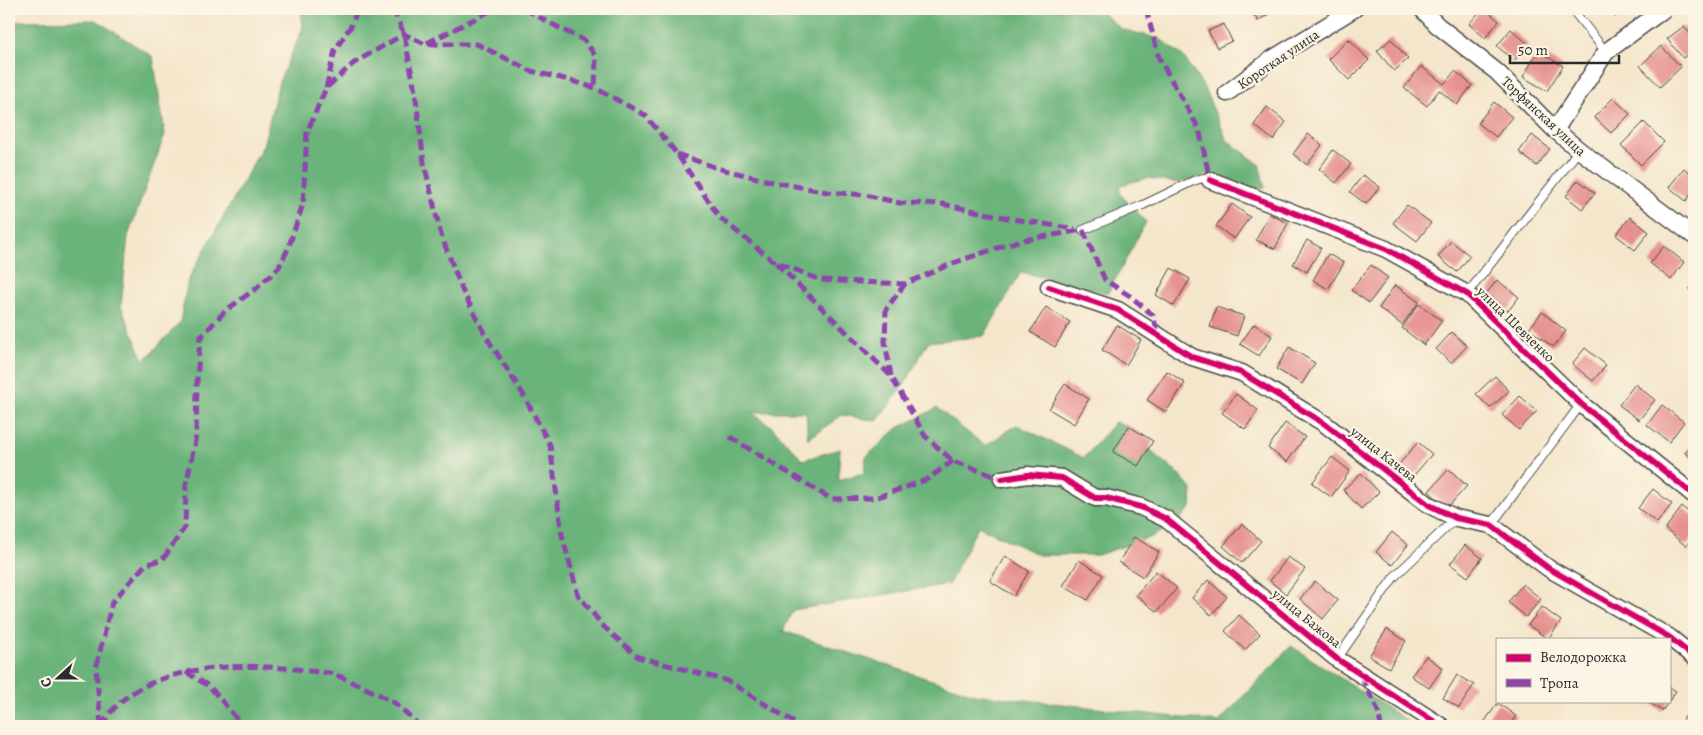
<svg xmlns="http://www.w3.org/2000/svg" width="1703" height="735" font-family="Alegreya,serif">
<style>
.forest{fill:#6ab37a;stroke:#4a6f52}
.building{fill:#e69190}
.lines{fill:none;stroke-linecap:round;stroke-linejoin:round}
.lane-casing{stroke:#494743;stroke-width:10}
.street-casing{stroke:#494743;stroke-width:19}
.lane{stroke:#fff;stroke-width:8}
.street{stroke:#fff;stroke-width:16}
.quiet{stroke:#8e44ad;stroke-width:5;stroke-dasharray:10 5;stroke-linecap:butt}
.cycleway-casing{stroke:#fcf5e5;stroke-width:9}
.cycleway{stroke:#d6006c;stroke-width:6}
.labels{text-anchor:middle;stroke-width:4.5;stroke-linejoin:round;paint-order:stroke}
.street-label{font-size:14px;fill:#2b2b2b;stroke:#fcf5e5}
</style>
<rect width="100%" height="100%" fill="#fcf5e5"/>
<filter id="ink" filterUnits="userSpaceOnUse"><feTurbulence type="fractalNoise" baseFrequency=".02" numOctaves="2"/><feDisplacementMap in="SourceGraphic" scale="10" xChannelSelector="R" yChannelSelector="G"/><feConvolveMatrix kernelMatrix="1 2 1 2 8 2 1 2 1" color-interpolation-filters="sRGB"/></filter>
<filter id="wash" filterUnits="userSpaceOnUse"><feTurbulence type="fractalNoise" baseFrequency=".0096" numOctaves="4" result="noise"/><feDisplacementMap in="SourceGraphic" scale="20" xChannelSelector="R" yChannelSelector="G"/><feGaussianBlur stdDeviation="1.12" result="paint"/><feColorMatrix in="noise" values="0 0 0 0 0 0 0 0 0 0 0 0 0 0 0 0 0 1.4 0 .05"/><feComposite in="paint" operator="in"/></filter>
<g filter="url(#wash)">
<rect width="100%" height="100%" fill="#f4e6cb"/>
<!-- forest -->
<path class="forest" d="M301 9H1062L1099 10 1121 29 1160 39 1183 56 1203 86 1227 140 1259 164 1265 188 1249 192 1210 174 1178 183 1148 178 1120 185V194L1146 222 1108 293 1021 272 984 336 928 342 905 384 877 421 842 415 808 439 806 412H753L772 427 803 460 840 449 838 480 864 473 866 457 898 428 937 408 985 446 1017 425 1084 458 1115 422 1132 428 1155 455 1175 471 1192 489 1191 507 1177 524 1151 537 1098 555H1039L978 526 949 584 793 610 783 631 974 694 1219 722 1291 646 1415 726H9V25L18 21 96 20 153 57 165 134 128 236 121 306 144 361 180 322 188 280 263 146 279 82 303 28Z"/>
<g id="blocks">
<!-- building -->
<path class="building" d="M1250 9H1270L1272 12 1258 21Z
M1482 9H1485L1499 21 1485 38 1469 24Z
M1610 9H1628L1615 17Z
M1224 24 1232 41 1217 48 1208 31Z
M1684 26 1694 39V49L1683 58 1667 39Z
M1511 29 1528 44 1514 61 1497 46Z
M1349 39 1369 60 1349 80 1328 59Z
M1391 39 1408 59 1394 71 1377 51Z
M1661 46 1681 67 1660 87 1640 66Z
M1538 51 1563 66 1547 91 1523 77Z
M1421 66 1444 84 1455 71 1472 85 1457 105 1439 90 1427 106 1404 88Z
M1613 98 1630 114 1611 133 1594 117Z
M1494 102 1512 117 1496 137 1478 123Z
M1267 107 1286 122 1273 140 1254 125Z
M1644 122 1664 142 1641 165 1621 145Z
M1308 134 1322 145 1307 165 1293 154Z
M1532 135 1550 149 1537 166 1519 152Z
M1333 150 1351 164 1336 183 1319 169Z
M1684 168 1694 176V190L1686 201 1669 187Z
M1363 175 1380 187 1366 204 1350 192Z
M1578 180 1595 193 1582 209 1566 196Z
M1232 204 1250 217 1234 239 1216 226Z
M1407 205 1431 223 1417 241 1393 223Z
M1269 214 1288 223 1275 249 1256 240Z
M1630 217 1649 232 1635 250 1616 235Z
M1307 240 1321 248 1307 272 1293 264Z
M1451 241 1470 256 1457 272 1438 257Z
M1664 246 1684 262 1671 280 1650 263Z
M1328 254 1344 263 1328 289 1313 280Z
M1371 265 1388 278 1369 303 1351 290Z
M1171 268 1190 279 1174 306 1156 295Z
M1497 280 1519 297 1508 311 1486 294Z
M1694 282V294L1689 290Z
M1395 285 1419 302 1402 325 1379 308Z
M1419 304 1442 321 1424 345 1402 328Z
M1046 307 1070 322 1055 347 1030 332Z
M1216 307 1244 316 1237 336 1210 327Z
M1542 312 1566 331 1553 347 1529 329Z
M1254 324 1272 336 1259 356 1240 344Z
M1117 325 1141 340 1126 365 1102 350Z
M1452 332 1467 346 1451 363 1436 349Z
M1289 347 1315 363 1302 384 1276 369Z
M1585 348 1606 365 1593 381 1572 364Z
M1167 371 1185 383 1166 412 1147 400Z
M1495 376 1509 391 1490 408 1476 394Z
M1065 384 1089 399 1074 424 1049 409Z
M1635 384 1655 400 1639 420 1619 405Z
M1236 394 1258 410 1245 429 1222 413Z
M1520 396 1537 411 1519 430 1502 415Z
M1662 405 1684 422 1669 442 1647 425Z
M1285 423 1305 437 1287 462 1268 448Z
M1129 426 1153 441 1138 466 1113 452Z
M1694 441V460L1685 453Z
M1418 442 1432 454 1410 480 1396 468Z
M1332 457 1350 471 1331 497 1312 483Z
M1449 469 1467 486 1447 508 1429 491Z
M1361 473 1379 492 1361 509 1343 490Z
M1653 489 1672 504 1657 523 1638 508Z
M1682 507 1694 516V535L1686 546 1665 529Z
M1242 524 1261 541 1242 563 1223 546Z
M1392 532 1408 545 1392 565 1376 552Z
M1134 537 1159 552 1143 577 1119 562Z
M1465 545 1482 558 1468 577 1450 564Z
M1005 556 1029 571 1014 596 990 581Z
M1288 557 1305 569 1286 594 1270 581Z
M1079 560 1103 575 1088 600 1063 586Z
M1156 571 1177 588 1157 612 1136 595Z
M1208 580 1227 597 1211 615 1192 598Z
M1315 581 1338 600 1323 619 1300 599Z
M1523 584 1541 599 1526 617 1508 602Z
M1542 607 1561 621 1548 639 1528 625Z
M1239 615 1260 634 1245 650 1225 631Z
M1387 629 1406 641 1389 668 1369 656Z
M1426 656 1443 668 1429 688 1411 676Z
M1457 675 1474 685 1459 708 1443 698Z
M1669 687 1676 691 1669 701Z
M1647 701H1669L1662 711Z
M1498 703 1516 716 1509 726H1484L1482 725Z
M1694 704V726H1689L1682 721Z"/>
</g>
</g>
<g filter="url(#ink)">
<use href="#blocks" fill-opacity="0" stroke="#494743" stroke-width="1"/>
<g class="lines">
<!-- lane casing -->
<g class="lane-casing">
<path id="lane" d="M1572 9 1606 52
M1083 230 1143 205 1193 181 1203 178 1210 180
M1467 294 1579 150
M1491 525 1581 404
M1337 659 1394 577 1456 518"/>
</g>
<!-- street casing -->
<g class="street-casing">
<path id="street" d="M1422 9 1437 25 1497 72 1555 130 1579 150 1694 236
M1227 93 1272 59 1354 9
M1555 130 1606 52 1664 9
M1210 180 1386 249 1467 294 1581 404 1694 495
M1049 287 1118 310 1192 357 1242 373 1325 424 1429 505 1456 518 1491 525 1548 568 1669 637 1694 657
M1002 479 1028 475 1062 478 1095 498H1106L1141 507 1166 519 1337 659 1441 726"/>
</g>
<!-- lane -->
<use href="#lane" class="lane"/>
<!-- street -->
<use href="#street" class="street"/>
<!-- quiet -->
<path class="quiet" d="M393 9 404 34 415 91 424 163 441 235 463 292 489 341 523 394 550 445 562 535 578 595 604 627 638 657 728 681 800 726
M525 9 550 23 585 41 596 57 595 88
M1146 9 1159 58 1199 129 1210 180
M427 43 494 9
M326 88 335 50 351 26 358 9
M677 154 717 168 773 182 828 192 865 195 900 203 942 204 1013 219 1075 229
M1083 230 1105 280 1130 296 1153 315 1158 335
M776 263 891 376 925 436 953 461 1002 479
M891 376 885 342 886 309 905 284
M730 437 831 499 875 498 926 480 953 461
M186 672 210 687 243 726
M1362 677 1378 711 1381 726
M101 726 96 668 112 602 145 565 163 559 185 527 186 485 196 436 197 381 200 338 225 311 258 287 279 267 288 249 303 204 307 132 326 88 354 63 404 34 425 44H477L531 71 569 80 595 88 645 115 677 154 719 217 772 260 820 280 905 284 956 262 1018 241 1083 230
M102 726C133 663 242 662 302 670 313 672 326 671 336 675 351 681 377 693 391 701 401 707 411 718 420 726"/>
<!-- cycleway casing -->
<g class="cycleway-casing">
<path id="cycleway" d="M1210 180 1386 249 1467 294 1581 404 1694 495
M1049 287 1118 310 1192 357 1242 373 1325 424 1429 505 1456 518 1491 525 1548 568 1669 637 1694 657
M1002 479 1028 475 1062 478 1095 498H1106L1141 507 1166 519 1337 659 1441 726"/>
</g>
<!-- cycleway -->
<use href="#cycleway" class="cycleway"/>
</g>
</g>
<g class="labels">
<!-- street labels -->
<g class="street-label">
<text transform="translate(1278 59) rotate(-34)" y="5">Короткая улица</text>
<text transform="translate(1544 116) rotate(43)" y="5">Торфянская улица</text>
<text transform="translate(1516 324) rotate(44)" y="5">улица Шевченко</text>
<text transform="translate(1384 454) rotate(38)" y="5">улица Качева</text>
<text transform="translate(1307 618) rotate(39)" y="5">улица Бажова</text>
</g>
</g>
<!-- margin -->
<rect width="1703" height="735" fill="none" stroke="#fcf5e5" stroke-width="30"/>
<!-- legend -->
<rect x="1496" y="638" width="175" height="65" fill="#fcf5e5" stroke="#a8a49b"/>
<rect x="1506" y="654" width="25" height="8" fill="#d6006c" stroke="#a8a49b"/>
<text x="1540" y="662" font-size="15" fill="#2b2b2b">Велодорожка</text>
<rect x="1506" y="679" width="25" height="8" fill="#8e44ad" stroke="#a8a49b"/>
<text x="1540" y="688" font-size="15" fill="#2b2b2b">Тропа</text>
<!-- north arrow -->
<g transform="translate(58 678) rotate(249)" stroke="#fcf5e5" stroke-width="4" paint-order="stroke">
<path d="M0-4L9 19L0 12L-9 19Z" fill="#2b2b2b"/>
<text y="-8" font-size="14" font-weight="bold" text-anchor="middle" fill="#2b2b2b">С</text>
</g>
<!-- scale -->
<path d="M1510 55v8h109v-8" fill="none" stroke="#2b2b2b" stroke-width="2.5"/>
<text x="1518" y="55" font-size="15" fill="#2b2b2b" stroke="#fcf5e5" stroke-width="4" paint-order="stroke">50 m</text>
</svg>
